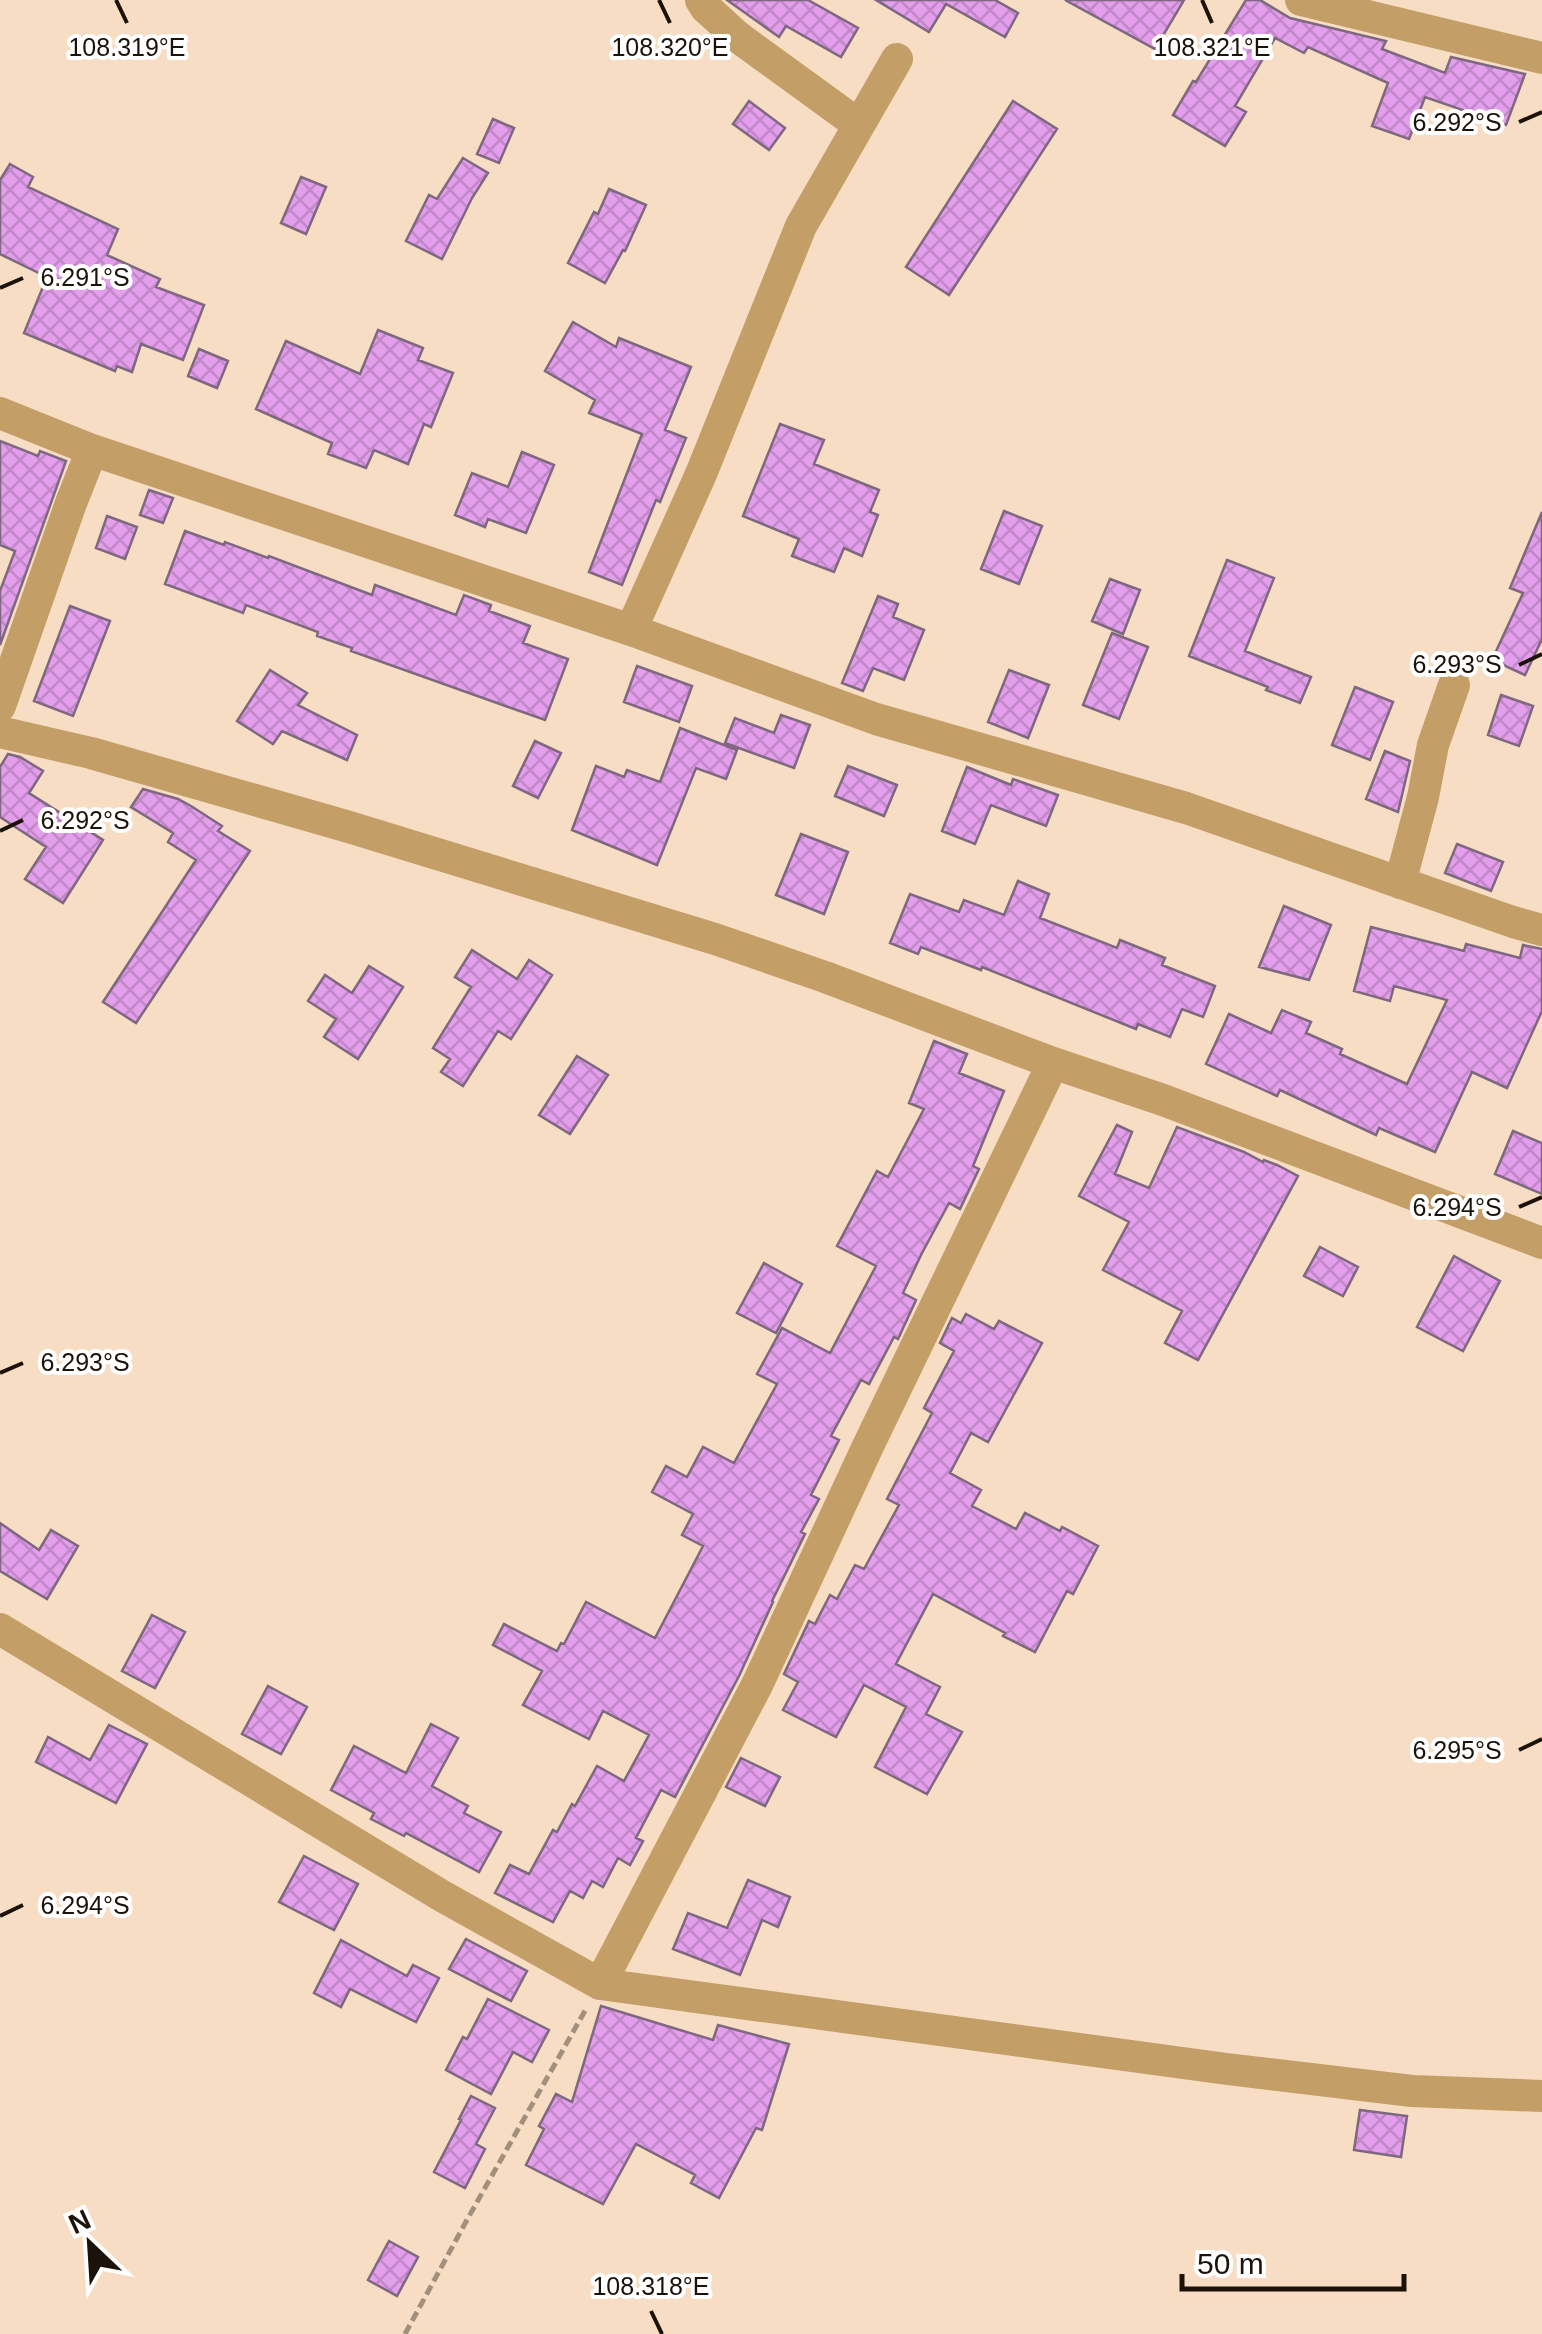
<svg xmlns="http://www.w3.org/2000/svg" width="1542" height="2334" font-family="Helvetica,sans-serif">
<style>
.building{fill:url(#building-cross-hatch);stroke:#7d687f;stroke-width:2.5}
.lines{fill:none;stroke-linecap:round;stroke-linejoin:round}
.path{stroke:#a28f7c;stroke-width:5;stroke-dasharray:10 5;stroke-linecap:butt}
.street{stroke:#c39e66;stroke-width:32}
.ticks{fill:none;stroke:#1b130a;stroke-width:4}
.ticks-label{font-size:25px;text-anchor:middle;fill:#1b130a;stroke:#fff;stroke-width:8;stroke-linejoin:round;paint-order:stroke}
</style>
<defs>
<pattern id="building-cross-hatch" width="8" height="8" patternUnits="userSpaceOnUse" patternTransform="scale(2.5)"><rect width="8" height="8" fill="#e39eec"/><path d="M0 0l8 8M0 8l8-8" fill="none" stroke="#c287c9"/></pattern>
</defs>
<rect width="100%" height="100%" fill="#f6ddc4"/>
<!-- building -->
<path class="building" d="M727 0H808L858 28 841 57 786 26 779 37Z
M876 0H995L1018 13 1005 37 946 4 929 32Z
M1065 0H1184L1155 49Z
M1246 0H1260L1290 18 1386 41 1382 49 1445 73 1451 57 1525 74 1506 125 1425 97 1409 139 1372 126 1388 83 1308 47 1304 53 1275 38 1235 106 1246 112 1225 146 1173 115 1193 81 1196 82Z
M749 101 785 128 769 150 733 124Z
M1013 101 1057 129 949 295 906 267Z
M493 119 514 128 499 163 477 154Z
M463 158 488 173 472 198 442 259 406 241 429 195 437 199Z
M10 164 33 177 28 187 118 229 107 255 160 279 156 287 204 305 183 360 141 344 132 372 117 366 115 371 24 333 47 277 0 254V180Z
M301 177 326 187 306 234 281 223Z
M609 189 646 205 625 251 623 250 605 283 568 263 594 212 598 214Z
M573 322 616 347 619 338 691 367 665 430 686 438 660 502 656 500 622 585 589 572 642 434 589 413 595 400 545 371Z
M378 330 423 348 418 360 453 373 431 427 424 424 408 464 374 450 366 468 328 454 332 443 256 409 286 341 360 374Z
M199 349 228 361 217 388 188 376Z
M780 424 824 440 814 464 879 490 870 512 878 515 862 556 844 548 834 572 792 556 799 539 743 516Z
M0 441 38 456 40 451 66 461 0 645V591L15 551 0 545Z
M522 452 554 465 526 533 488 519 485 527 455 515 472 473 508 487Z
M149 490 173 498 163 523 140 515Z
M1004 511 1042 526 1019 584 981 569Z
M1542 512V639L1525 675 1492 660 1523 593 1510 588Z
M107 516 137 527 125 559 96 548Z
M185 531 224 545 225 542 268 558 269 556 372 595 375 585 456 615 464 595 491 605 489 611 530 626 523 643 568 659 545 720 351 651 352 648 317 636 318 632 246 605 243 613 165 584Z
M1227 560 1274 578 1245 651 1311 677 1300 703 1266 690 1268 687 1189 656Z
M1110 579 1140 590 1123 634 1092 621Z
M878 596 898 604 893 617 924 630 904 680 873 668 863 691 842 683Z
M70 606 110 621 73 716 34 701Z
M1112 633 1148 647 1119 719 1083 705Z
M637 666 692 686 679 722 624 702Z
M270 670 307 693 298 705 357 735 347 760 282 731 273 744 237 721Z
M1009 670 1049 685 1028 738 988 722Z
M1355 687 1393 702 1370 760 1332 745Z
M1501 695 1533 706 1519 746 1488 735Z
M781 715 810 725 794 768 725 743 735 718 774 733Z
M680 728 737 750 726 779 696 768 657 865 572 830 596 766 624 777 627 770 660 782Z
M535 741 561 753 538 798 513 786Z
M1385 751 1410 761 1398 812 1366 799Z
M8 754 20 757 43 771 29 793 103 840 63 903 25 879 46 847 0 817V767Z
M848 766 897 785 884 816 835 796Z
M967 767 1011 785 1013 779 1058 795 1046 826 991 805 975 844 942 831Z
M143 789 178 799 191 806 222 826 218 831 250 851 136 1023 103 1002 196 860 168 842 173 833 131 807Z
M801 834 848 852 824 914 776 895Z
M1457 844 1503 862 1491 891 1445 873Z
M1018 881 1049 894 1040 918 1117 948 1120 940 1165 958 1162 965 1215 986 1203 1017 1182 1009 1170 1037 1138 1024 1136 1029 982 967 981 970 921 947 918 954 890 943 910 894 959 912 964 900 1004 915Z
M1284 906 1331 925 1309 980 1259 967Z
M1371 927 1464 951 1466 944 1520 958 1523 945 1542 949V1011L1507 1088 1472 1072 1435 1152 1379 1128 1376 1135 1280 1090 1277 1096 1206 1064 1229 1014 1271 1033 1282 1010 1311 1022 1306 1033 1342 1049 1340 1054 1407 1084 1447 1000 1394 986 1390 1001 1354 991Z
M472 950 517 979 529 960 552 975 511 1039 498 1031 463 1086 441 1072 450 1059 433 1048 471 987 455 977Z
M369 966 403 987 358 1059 324 1037 336 1019 308 1001 325 975 352 993Z
M934 1041 967 1054 959 1073 1004 1091 973 1166 979 1169 960 1209 949 1203 922 1253 903 1293 916 1300 898 1339 894 1337 869 1384 861 1380 831 1436 839 1440 811 1495 819 1499 801 1532 805 1534 772 1601 773 1602 739 1676 675 1797 661 1790 636 1838 643 1841 630 1865 618 1858 603 1887 592 1881 583 1898 570 1891 553 1922 495 1893 510 1865 529 1874 553 1830 557 1832 572 1804 575 1806 597 1766 624 1781 649 1735 603 1711 589 1739 523 1705 542 1671 493 1645 504 1624 557 1651 561 1643 564 1644 586 1602 655 1638 703 1546 682 1535 693 1514 652 1492 666 1466 687 1477 703 1447 734 1463 777 1384 757 1374 782 1328 830 1353 876 1266 837 1246 877 1171 888 1177 924 1109 909 1103Z
M577 1056 608 1075 570 1134 539 1115Z
M1117 1125 1132 1132 1115 1174 1149 1188 1177 1127 1244 1152 1263 1162 1264 1160 1277 1165 1298 1176 1198 1360 1165 1343 1182 1311 1103 1270 1129 1222 1079 1196Z
M1513 1131 1542 1143V1194L1495 1174Z
M1320 1247 1358 1267 1343 1296 1304 1276Z
M1454 1256 1500 1281 1463 1351 1417 1327Z
M764 1263 802 1284 776 1333 737 1313Z
M966 1314 994 1329 999 1321 1042 1343 988 1442 971 1433 950 1473 981 1490 972 1506 1016 1529 1025 1513 1060 1531 1062 1527 1098 1546 1073 1594 1067 1591 1035 1652 1003 1636 1005 1633 933 1594 896 1664 940 1687 926 1714 962 1732 927 1794 875 1767 906 1707 864 1685 836 1737 783 1710 798 1682 784 1674 809 1621 815 1624 830 1595 837 1599 855 1565 864 1569 899 1505 887 1499 932 1413 924 1408 954 1351 940 1343 952 1318 961 1323Z
M0 1523 39 1550 51 1530 78 1546 47 1599 0 1571Z
M152 1615 185 1632 155 1688 122 1671Z
M268 1686 307 1707 281 1754 242 1734Z
M431 1724 458 1738 432 1786 468 1806 464 1813 501 1832 479 1872 406 1833 404 1836 371 1819 374 1813 331 1790 354 1746 406 1773Z
M109 1725 147 1744 116 1803 36 1762 48 1737 90 1760Z
M741 1758 780 1777 765 1806 726 1787Z
M304 1856 358 1884 334 1930 279 1902Z
M748 1880 790 1897 778 1927 762 1920 740 1975 673 1949 688 1913 727 1928Z
M466 1939 527 1971 511 2001 449 1969Z
M341 1940 407 1976 413 1965 439 1978 416 2022 350 1989 341 2007 314 1993Z
M488 1999 549 2030 532 2062 513 2052 491 2094 446 2070 463 2037 467 2039Z
M601 2006 713 2040 718 2025 789 2044 762 2130 756 2128 719 2198 691 2183 695 2175 636 2144 603 2204 526 2165 544 2129 539 2126 556 2094 572 2102Z
M471 2096 495 2108 476 2144 485 2149 465 2188 434 2172 461 2120 459 2119Z
M1360 2110 1407 2116 1401 2157 1354 2150Z
M389 2241 418 2257 397 2296 368 2280Z"/>
<g class="lines">
<!-- path -->
<path class="path" d="M405 2334 468 2218 586 2009"/>
<!-- street -->
<path class="street" d="M701 0 706 8 738 37 859 125
M1301 0 1542 58
M0 413 92 450 631 630 876 719 1186 808 1513 922 1542 930
M631 630 701 474 801 226 897 59
M0 706 71 503 92 450
M0 732 91 753 349 827 715 939 825 977 1053 1063 1163 1100 1542 1243
M1400 883 1423 797 1433 745 1454 685
M0 1629 442 1896 600 1984 1227 2069 1412 2091 1542 2096
M600 1984 757 1685 868 1446 1053 1063"/>
</g>
<!-- ticks -->
<path class="ticks" d="M116 0 127 23M659 0 670 23M1202 0 1212 23M1519 122 1542 112M0 288 23 278M1519 665 1542 654M0 831 23 820M1519 1207 1542 1197M0 1373 23 1363M1519 1750 1542 1739M0 1916 23 1905M651 2311 662 2334"/>
<g class="ticks-label">
<text x="127" y="56">108.319°E</text>
<text x="670" y="56">108.320°E</text>
<text x="1212" y="56">108.321°E</text>
<text x="1457" y="131">6.292°S</text>
<text x="85" y="286">6.291°S</text>
<text x="1457" y="673">6.293°S</text>
<text x="85" y="829">6.292°S</text>
<text x="1457" y="1216">6.294°S</text>
<text x="85" y="1371">6.293°S</text>
<text x="1457" y="1759">6.295°S</text>
<text x="85" y="1914">6.294°S</text>
<text x="651" y="2295">108.318°E</text>
</g>
<!-- north arrow -->
<g transform="translate(90 2244) rotate(335)" stroke="#ffffff" stroke-width="8" paint-order="stroke">
<path d="M0-8L18 38L0 25L-18 38Z" fill="#1b130a"/>
<text y="-15" font-size="28" font-weight="bold" text-anchor="middle" fill="#1b130a">N</text>
</g>
<!-- scale -->
<path d="M1182 2274v15h222v-15" fill="none" stroke="#1b130a" stroke-width="5"/>
<text x="1197" y="2274" font-size="30" fill="#1b130a" stroke="#ffffff" stroke-width="8" paint-order="stroke">50 m</text>
</svg>
